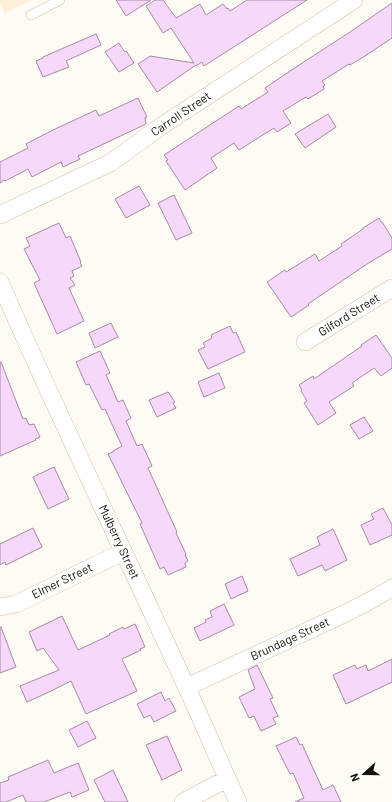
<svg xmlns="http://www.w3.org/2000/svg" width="392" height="802" font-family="Barlow,sans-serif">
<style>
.built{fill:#fdf0d9}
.building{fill:#f7d8fa;stroke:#a48ca6}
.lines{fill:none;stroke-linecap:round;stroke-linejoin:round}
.lane-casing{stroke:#d1bfa1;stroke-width:10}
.street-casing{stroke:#d1bfa1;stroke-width:18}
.lane{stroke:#fff;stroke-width:9}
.street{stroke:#fff;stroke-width:17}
.labels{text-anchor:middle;stroke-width:3;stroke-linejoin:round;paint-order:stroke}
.street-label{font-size:12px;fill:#150f05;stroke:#fff}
</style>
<rect width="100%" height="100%" fill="#fefaf4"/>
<!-- built -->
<path class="built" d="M0 0H32L5 13 0 3Z"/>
<!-- building -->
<path class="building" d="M116 0H151L126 16Z
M155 0H163L176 18 200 4 206 15 223 4 227 9 228 8 230 11 247 0H307L204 66 202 62 196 66V65L157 92 138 64 150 56 194 63 171 28 163 33 146 6Z
M392 3V38L365 56 350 65 349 64 322 81 325 85 323 86 324 89 308 99 306 97 283 111 291 123 277 132 274 128 239 150 234 143 211 158 217 168 185 190 166 161 168 160 164 155 239 106 241 109 268 92 265 88 290 71 350 32Z
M96 34 101 45 66 61 69 67 43 77 36 61 43 58V57Z
M119 43 124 51 127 52 134 63 119 72 105 52Z
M138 98 147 117 145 118 146 124 78 156 80 159 63 167 61 162 32 177 28 169 5 181 4 180 0 183V162L28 148 26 144 53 130 96 110 99 116Z
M328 114 336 127 305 148 295 134Z
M139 186 150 205 126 218 115 199Z
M174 195 192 233 176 240 158 203Z
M379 218 381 222H382L392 238V249L367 264 308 304 309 305 291 317 267 282 285 270 286 272 315 254 319 261 342 246 341 244 363 229V228Z
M59 223 66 238 70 236 81 262 80 263 82 266 72 271 74 276 70 278 75 285 69 288 84 321 57 334 34 283 40 280 24 249 30 246 26 238Z
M111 323 118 337 95 348 89 333Z
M230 326 233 333 236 332 245 352 208 369 198 350 205 347 203 343 212 338 211 335Z
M376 335 392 358V368L381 376 374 368 352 383 354 386 329 402 336 413 318 425 304 403 307 401 301 391 302 390 299 385 313 376 314 379 362 346 361 345Z
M100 351 110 373 106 375 118 402 123 400 131 418 126 421 137 446 142 444 152 466 148 468 177 532 176 533 186 554 185 555 188 561 185 563 186 567 168 575 164 567 160 569 140 524 142 523 108 454 113 452V451L122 446 105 409 102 410 89 384 86 385 76 362Z
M0 362H1L23 419 26 418 29 425 34 424 40 437 35 439 36 440 0 456Z
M219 373 225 388 204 397 198 382Z
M168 392 175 402 173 403 176 408 157 417 149 400Z
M364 417 373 431 359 439 350 425Z
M54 467 69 499 48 509 33 477Z
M383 508 392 525V535L370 545 361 525 374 519 371 514Z
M33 528 42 547 6 565 5 562 0 565V544Z
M333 529 347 560 325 571 322 565 298 576 290 559 320 545 317 537Z
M242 576 248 591 231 599 225 584Z
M224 604 234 625 200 641 194 628 206 622 205 620 212 617 210 611Z
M62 616 78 650 110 635 109 634 123 627 124 629 135 624 145 647 140 649 141 650 122 659 137 691 86 714 71 681 49 692 27 702 20 686 59 670 43 648 37 651 29 632Z
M0 627H1L16 667 0 673Z
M392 659V682L346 704 333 675 355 665 357 669 366 665 368 671Z
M257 665 273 698 270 699 278 716 273 718 276 724 261 731 254 716 249 718 239 697 255 689 248 670Z
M161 692 165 701 169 698 176 711 154 722 150 715 144 718 137 704Z
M87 721 96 738 78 747 69 730Z
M167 736 182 770 162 780 146 745Z
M296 737 300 745 302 744 306 753 323 790 333 785 341 802H295L304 798 293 773 290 774 276 746Z
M48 760 54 773 78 763 89 790 72 797 70 792 44 802H26L23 795 6 802H0V783L9 780 8 777Z
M113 770 128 802H105L94 780Z"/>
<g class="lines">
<!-- lane casing -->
<g class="lane-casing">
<path id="lane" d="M31 15 60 0"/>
</g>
<!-- street casing -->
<g class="street-casing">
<path id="street" d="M0 215 110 163 160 127 354 0
M0 282C59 418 124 551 186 686 204 724 220 764 238 802
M305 342 392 288
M0 607 16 604 123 552
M187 687 344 614 373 599 392 588
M183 802 227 779"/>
</g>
<!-- lane -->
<use href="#lane" class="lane"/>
<!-- street -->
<use href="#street" class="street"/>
</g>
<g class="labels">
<!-- street labels -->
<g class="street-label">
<text transform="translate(181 114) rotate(-34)" y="4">Carroll Street</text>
<text transform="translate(349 315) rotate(-32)" y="4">Gilford Street</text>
<text transform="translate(119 542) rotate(65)" y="4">Mulberry Street</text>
<text transform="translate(62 581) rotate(-26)" y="4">Elmer Street</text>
<text transform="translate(290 639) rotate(-25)" y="4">Brundage Street</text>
</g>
</g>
<!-- north arrow -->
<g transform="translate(364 774) rotate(249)" stroke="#ffffff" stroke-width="3" paint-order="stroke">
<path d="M0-3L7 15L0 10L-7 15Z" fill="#150f05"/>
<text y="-6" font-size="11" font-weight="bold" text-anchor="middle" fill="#150f05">N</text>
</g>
</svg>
